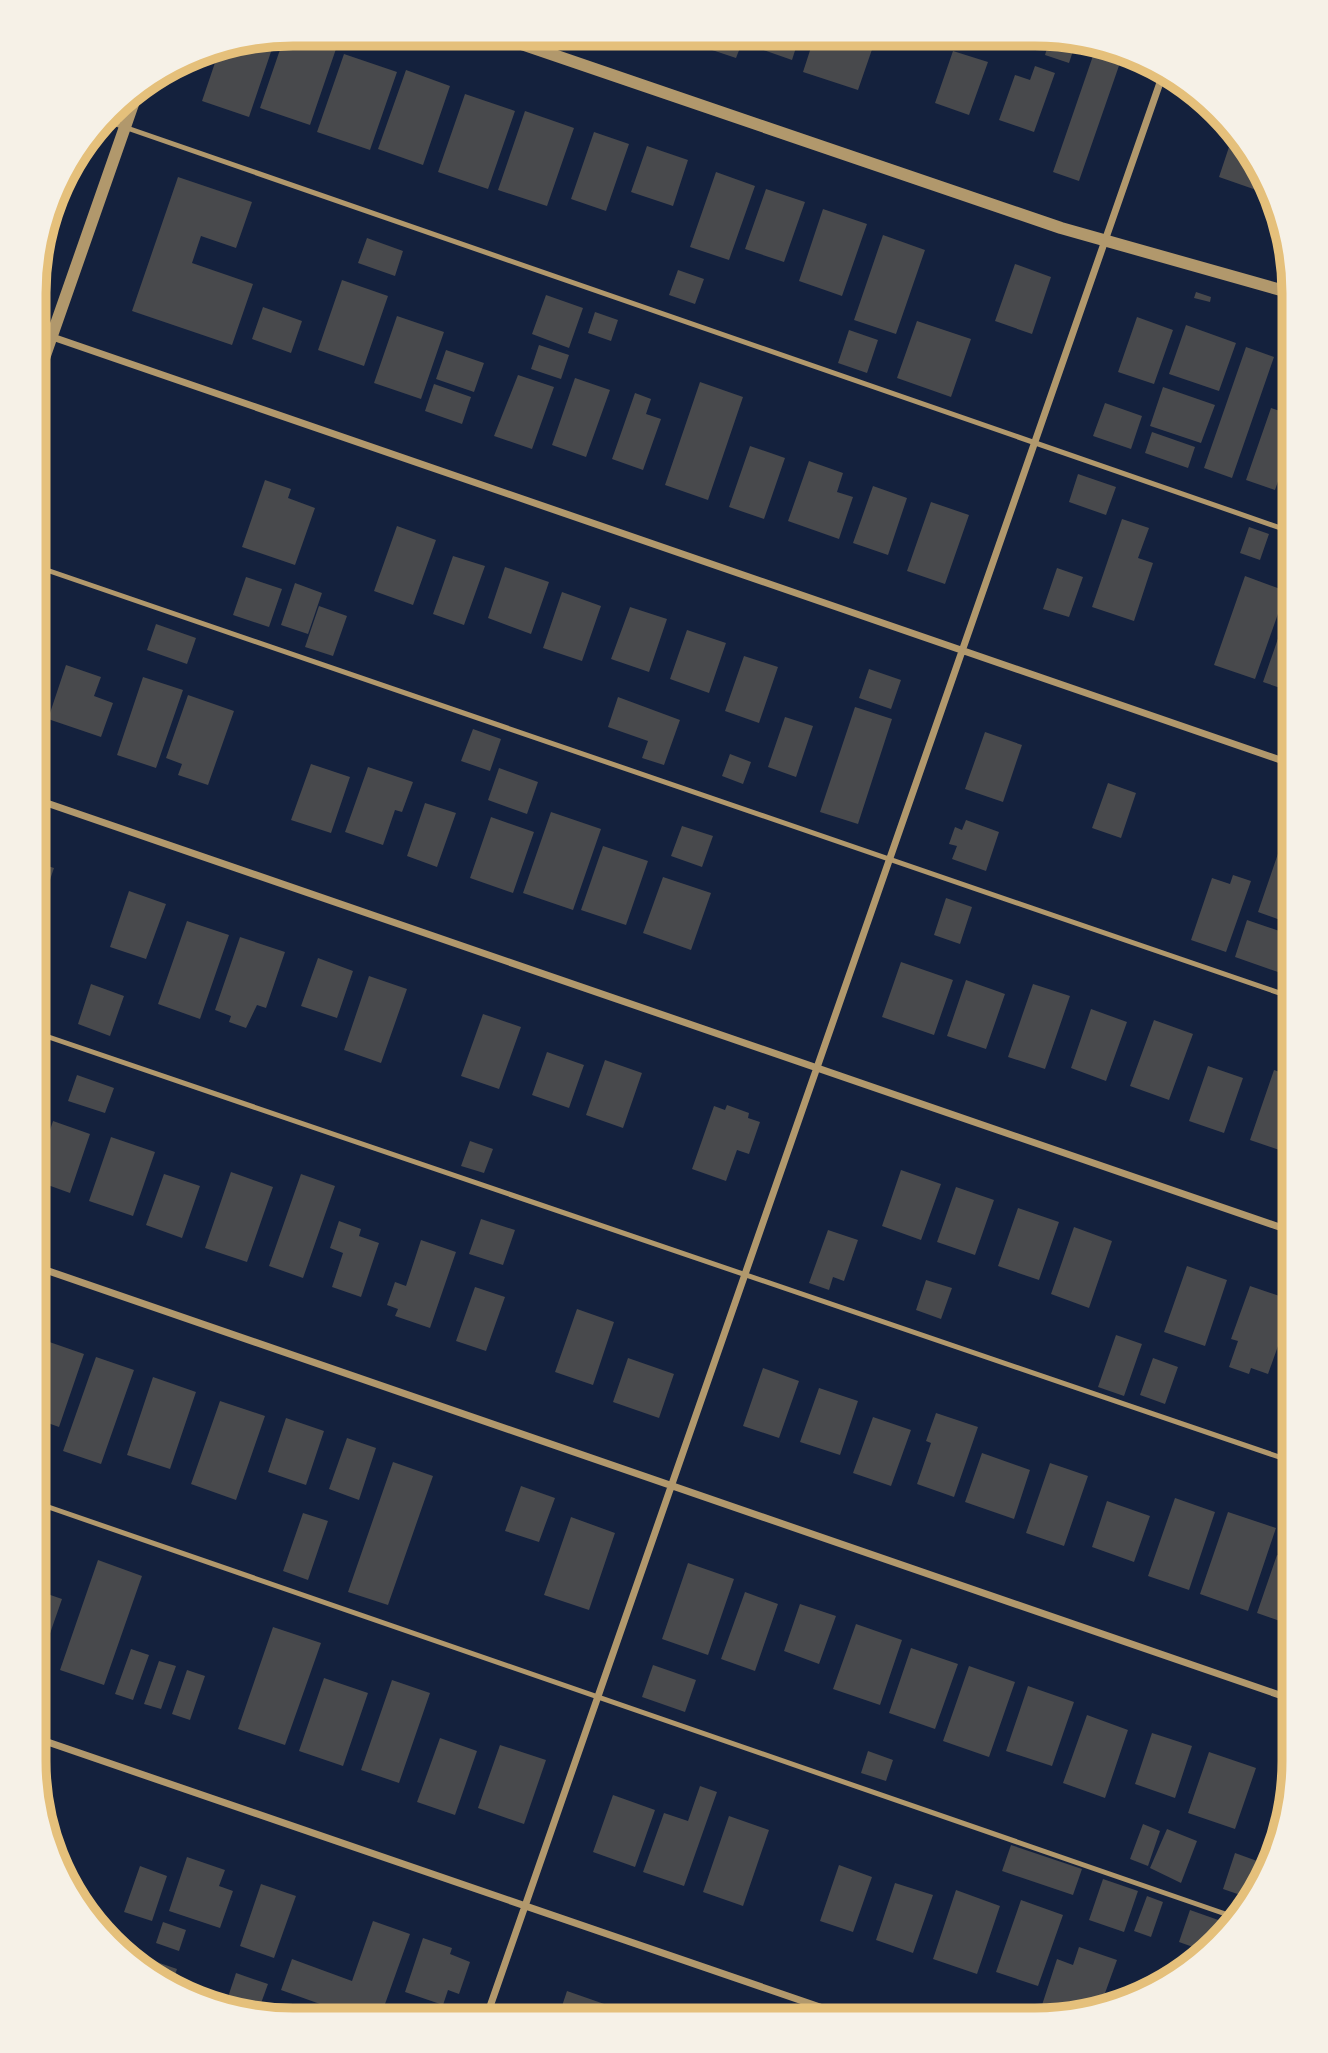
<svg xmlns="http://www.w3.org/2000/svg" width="1328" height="2053" font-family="Lato,sans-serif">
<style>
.building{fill:#48494c}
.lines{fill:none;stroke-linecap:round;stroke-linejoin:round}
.service{stroke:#b1986c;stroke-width:5}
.minor{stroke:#b1986c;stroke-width:7}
.tertiary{stroke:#b1986c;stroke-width:12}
.rim{fill:none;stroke:#e5c07b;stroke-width:9}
</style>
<rect width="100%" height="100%" fill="#14213d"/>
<!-- building -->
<path class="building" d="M299 33 337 46 310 125 260 108 285 35Z
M687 34 745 35 736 58 685 41Z
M756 35H800L792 60 752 46Z
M815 35H877L858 90 803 72Z
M1051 35 1077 39 1069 63 1045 55Z
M276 37 249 117 202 101 220 48Z
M1096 47 1122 57 1079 181 1053 172Z
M953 51 988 62 969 115 935 103Z
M344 54 397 72 370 150 317 132Z
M1035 66 1055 73 1034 132 999 120 1015 75 1030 80Z
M406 70 450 86 423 165 378 149Z
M465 94 515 111 488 189 438 172Z
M525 111 574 128 547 206 498 190Z
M1235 129 1266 179 1262 192 1219 177Z
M594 132 629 144 606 211 571 199Z
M647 146 688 160 673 206 631 192Z
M716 172 755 186 729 260 690 247Z
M178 177 252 202 236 248 201 236 192 263 253 284 232 345 132 311Z
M766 189 805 202 784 262 745 249Z
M823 209 867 224 842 296 799 281Z
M883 235 925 250 896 334 854 320Z
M367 238 403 251 395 276 358 263Z
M1015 264 1051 277 1032 334 995 321Z
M678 270 704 279 695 304 669 295Z
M342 280 388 296 364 366 318 350Z
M1196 292 1211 297 1210 302 1194 298Z
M546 295 583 308 569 348 532 334Z
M263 307 302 321 291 353 252 339Z
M595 312 618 320 611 341 588 333Z
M397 316 444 332 421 399 374 383Z
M1137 317 1173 330 1154 384 1118 372Z
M917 321 971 339 951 397 897 378Z
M1186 325 1236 343 1219 391 1169 374Z
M849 330 878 340 867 373 838 363Z
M539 345 569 355 561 379 531 369Z
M1246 347 1274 357 1232 478 1204 468Z
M446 350 484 363 474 392 436 379Z
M518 375 554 387 532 449 494 436Z
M575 378 610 390 586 457 552 445Z
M700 382 743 397 708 500 665 485Z
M434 384 471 397 462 424 425 411Z
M1163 387 1215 405 1201 443 1150 426Z
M635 393 651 399 646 414 661 419 643 470 612 459Z
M1105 403 1142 416 1131 449 1093 436Z
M1271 408 1295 416V432L1275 490 1246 480Z
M1152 432 1195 447 1188 468 1145 453Z
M750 446 785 458 764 519 729 507Z
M809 461 843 473 837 492 853 497 839 539 788 521Z
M1294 465 1295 466V501L1283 497Z
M1078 474 1116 487 1106 515 1069 502Z
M265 480 291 489 288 498 315 508 295 565 242 547Z
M873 486 907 498 888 555 853 543Z
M931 502 969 515 945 584 907 571Z
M1122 519 1149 528 1138 558 1153 563 1134 621 1092 607Z
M397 526 436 540 413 605 374 591Z
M1249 527 1269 534 1260 560 1240 553Z
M453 556 485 566 464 625 433 614Z
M505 567 549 582 531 634 488 618Z
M1057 568 1083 577 1069 617 1043 609Z
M1245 576 1286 591 1255 679 1214 665Z
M246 577 282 589 269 627 233 615Z
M295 583 322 593 308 634 281 625Z
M562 592 601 606 582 661 543 648Z
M1294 592H1295V693L1263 682Z
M319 606 347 616 333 656 305 647Z
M630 607 667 619 649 672 611 659Z
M156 624 196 638 187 664 147 650Z
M687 630 726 643 709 693 670 679Z
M35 639 50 644 35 688Z
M744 656 778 667 759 723 725 711Z
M66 665 101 677 94 696 113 703 101 737 48 719Z
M869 669 901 680 891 709 859 698Z
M143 677 183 690 156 768 117 755Z
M188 695 234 711 208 785 178 775 182 764 166 758Z
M618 697 680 720 664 765 642 758 648 741 608 727Z
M855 707 892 719 858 824 820 812Z
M785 717 813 726 796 777 768 767Z
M473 729 501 739 490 771 461 761Z
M985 732 1022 745 1003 802 965 789Z
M730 754 751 762 743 784 722 776Z
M311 764 350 777 331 833 291 820Z
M368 767 413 782 402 812 395 810 383 845 345 832Z
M499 768 538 782 527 814 488 800Z
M1108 783 1136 793 1121 838 1092 828Z
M425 803 456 813 437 867 407 856Z
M551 812 601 829 573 910 523 893Z
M491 817 534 832 513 893 470 878Z
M966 820 999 832 986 871 952 859 957 846 949 844 955 827 962 830Z
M682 826 713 836 702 867 671 856Z
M1282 842 1295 846 1294 925 1258 912Z
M603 846 648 861 626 925 581 910Z
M35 862 54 868 35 924H34Z
M1233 875 1251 881 1226 952 1191 940 1212 878 1230 884Z
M663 877 711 893 691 950 643 933Z
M129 891 166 904 146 959 110 947Z
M946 898 972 907 960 944 934 935Z
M1247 920 1291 935 1278 972 1235 957Z
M187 921 229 935 200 1019 158 1004Z
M240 937 285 952 266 1008 257 1005 246 1028 229 1022 231 1016 215 1010Z
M318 958 353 971 337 1018 301 1006Z
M901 962 953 980 934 1035 882 1017Z
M369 976 407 989 381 1063 344 1050Z
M966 980 1005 994 986 1049 947 1036Z
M91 984 124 996 110 1036 78 1024Z
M1033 984 1070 996 1045 1069 1008 1057Z
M1091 1009 1127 1022 1106 1081 1071 1068Z
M483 1014 521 1027 499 1089 461 1076Z
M1154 1020 1193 1034 1169 1100 1130 1086Z
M547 1052 584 1065 569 1108 532 1095Z
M605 1060 642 1073 623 1128 586 1115Z
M1208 1066 1243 1078 1224 1133 1189 1121Z
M1274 1070 1294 1077V1124L1285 1152 1250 1140Z
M77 1075 114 1088 105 1113 68 1101Z
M727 1105 749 1113 748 1118 760 1122 749 1154 737 1150 726 1181 692 1169 714 1106 725 1110Z
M53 1121 90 1134 70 1193 34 1180Z
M111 1137 155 1152 133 1216 89 1201Z
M470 1141 493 1149 484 1173 461 1166Z
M901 1170 941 1184 921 1240 882 1226Z
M231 1172 273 1187 247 1262 205 1248Z
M164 1174 200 1186 182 1238 146 1225Z
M301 1174 335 1186 303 1278 269 1266Z
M956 1187 994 1200 975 1255 937 1242Z
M1018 1208 1059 1222 1039 1280 998 1266Z
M481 1219 515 1230 503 1265 469 1254Z
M339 1221 361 1229 359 1236 379 1243 361 1297 332 1287 343 1253 330 1248Z
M1074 1227 1112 1241 1089 1308 1051 1294Z
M828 1230 858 1240 844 1281 833 1277 829 1290 809 1283Z
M421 1240 456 1252 430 1328 395 1316 398 1309 387 1305 395 1282 406 1286Z
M1187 1266 1227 1280 1205 1346 1164 1332Z
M926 1280 952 1288 941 1319 916 1310Z
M1250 1286 1294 1301 1268 1374 1251 1368 1249 1374 1229 1367 1238 1341 1231 1339Z
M475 1287 505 1297 486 1351 456 1341Z
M577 1309 614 1322 593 1385 555 1372Z
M1294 1324V1366L1280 1361Z
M1116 1335 1142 1344 1124 1396 1098 1387Z
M35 1337 84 1354 59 1427 34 1418Z
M96 1357 134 1370 101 1464 63 1451Z
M628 1358 674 1374 659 1418 613 1402Z
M1153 1358 1178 1367 1165 1404 1140 1395Z
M763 1368 799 1381 779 1438 743 1426Z
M153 1377 196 1392 170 1469 127 1455Z
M819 1388 858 1401 840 1455 800 1442Z
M220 1401 265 1416 236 1500 191 1484Z
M936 1413 978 1427 954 1497 917 1484 931 1443 926 1441Z
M873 1417 911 1430 891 1486 853 1473Z
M286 1418 324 1431 306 1485 268 1472Z
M347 1438 376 1448 359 1500 329 1489Z
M982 1453 1030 1470 1014 1519 965 1502Z
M393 1462 433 1476 388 1605 348 1592Z
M1050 1463 1088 1476 1064 1546 1026 1533Z
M521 1486 555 1498 539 1542 505 1531Z
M1175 1498 1215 1512 1189 1590 1148 1576Z
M1107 1501 1150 1516 1134 1562 1092 1547Z
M1228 1512 1276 1528 1248 1611 1200 1594Z
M303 1513 328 1521 308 1580 283 1571Z
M571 1517 615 1533 589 1610 544 1595Z
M1277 1555 1294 1561V1626L1257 1613Z
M98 1560 142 1576 104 1685 60 1670Z
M688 1563 734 1579 708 1655 662 1639Z
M33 1589 62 1599 38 1668 33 1666Z
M745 1592 778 1604 755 1671 721 1659Z
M800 1604 836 1616 819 1664 784 1651Z
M856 1624 902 1640 880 1705 833 1689Z
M273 1627 321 1643 285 1745 238 1729Z
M911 1648 958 1664 935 1729 889 1713Z
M131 1649 149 1655 133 1700 115 1694Z
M159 1661 176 1666 161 1709 144 1704Z
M653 1665 696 1680 685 1712 642 1697Z
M969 1666 1015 1682 989 1757 943 1741Z
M187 1670 205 1676 190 1720 172 1714Z
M324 1678 368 1693 343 1766 299 1751Z
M392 1680 430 1693 399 1783 361 1770Z
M1028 1686 1074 1702 1052 1766 1006 1751Z
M1087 1715 1128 1730 1105 1798 1063 1783Z
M1152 1733 1192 1746 1175 1798 1135 1784Z
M440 1738 477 1751 455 1815 417 1802Z
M500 1745 546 1760 524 1824 478 1808Z
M868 1751 893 1760 886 1781 861 1773Z
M1209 1752 1256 1768 1235 1829 1188 1813Z
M700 1786 717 1792 684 1886 643 1872 664 1813 688 1821Z
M613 1795 655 1810 635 1867 593 1852Z
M729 1816 769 1830 743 1906 703 1892Z
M1143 1824 1160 1831 1148 1866 1130 1859Z
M1167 1829 1197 1841 1181 1883 1150 1868Z
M1011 1845 1082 1869 1073 1895 1002 1871Z
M1235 1853 1271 1866 1252 1899 1223 1889Z
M187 1857 225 1870 219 1886 233 1891 220 1928 169 1911Z
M839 1865 872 1877 853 1932 820 1921Z
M140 1866 167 1876 152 1921 124 1912Z
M1103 1879 1138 1891 1124 1932 1089 1920Z
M895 1883 933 1895 913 1953 876 1940Z
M261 1884 296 1896 274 1958 240 1946Z
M956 1890 1000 1906 977 1974 933 1959Z
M1147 1896 1163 1902 1151 1937 1134 1931Z
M1021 1900 1063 1915 1038 1986 996 1972Z
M1190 1910 1224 1922 1217 1942 1207 1952 1179 1942Z
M373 1921 410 1934 380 2018H359L281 1990 292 1959 352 1981Z
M163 1922 186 1930 179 1951 156 1943Z
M423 1938 452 1948 450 1954 470 1962 459 1994 448 1990 443 2005 405 1992Z
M1079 1947 1117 1960 1100 2007 1067 2013 1042 2005 1057 1959 1073 1965Z
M148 1959 177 1969 171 1987 144 1971Z
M236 1973 268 1984 256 2017 225 2006Z
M567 1991 610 2006 606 2019 558 2018Z
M400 2010 422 2018H397Z"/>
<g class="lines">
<!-- service -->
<path class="service" d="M104 120 1295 533
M35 566 1294 998
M34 1032 1294 1462
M34 1502 1240 1919"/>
<!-- minor -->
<path class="minor" d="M35 331 1295 765
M35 799 1294 1232
M34 1266 1294 1700
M33 1737 855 2019
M486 2018 1163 74"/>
<!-- tertiary -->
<path class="tertiary" d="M492 34 1061 228 1295 294
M35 384 139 87"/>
</g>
<!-- crop -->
<path d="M0 0H1328V2053H0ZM293 46H1035A247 247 0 0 1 1282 293V1761A247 247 0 0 1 1035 2008H293A247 247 0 0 1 46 1761V293A247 247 0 0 1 293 46Z" fill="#f6f1e7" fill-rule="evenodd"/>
<path class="rim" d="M293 46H1035A247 247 0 0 1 1282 293V1761A247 247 0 0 1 1035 2008H293A247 247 0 0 1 46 1761V293A247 247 0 0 1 293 46Z"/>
</svg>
